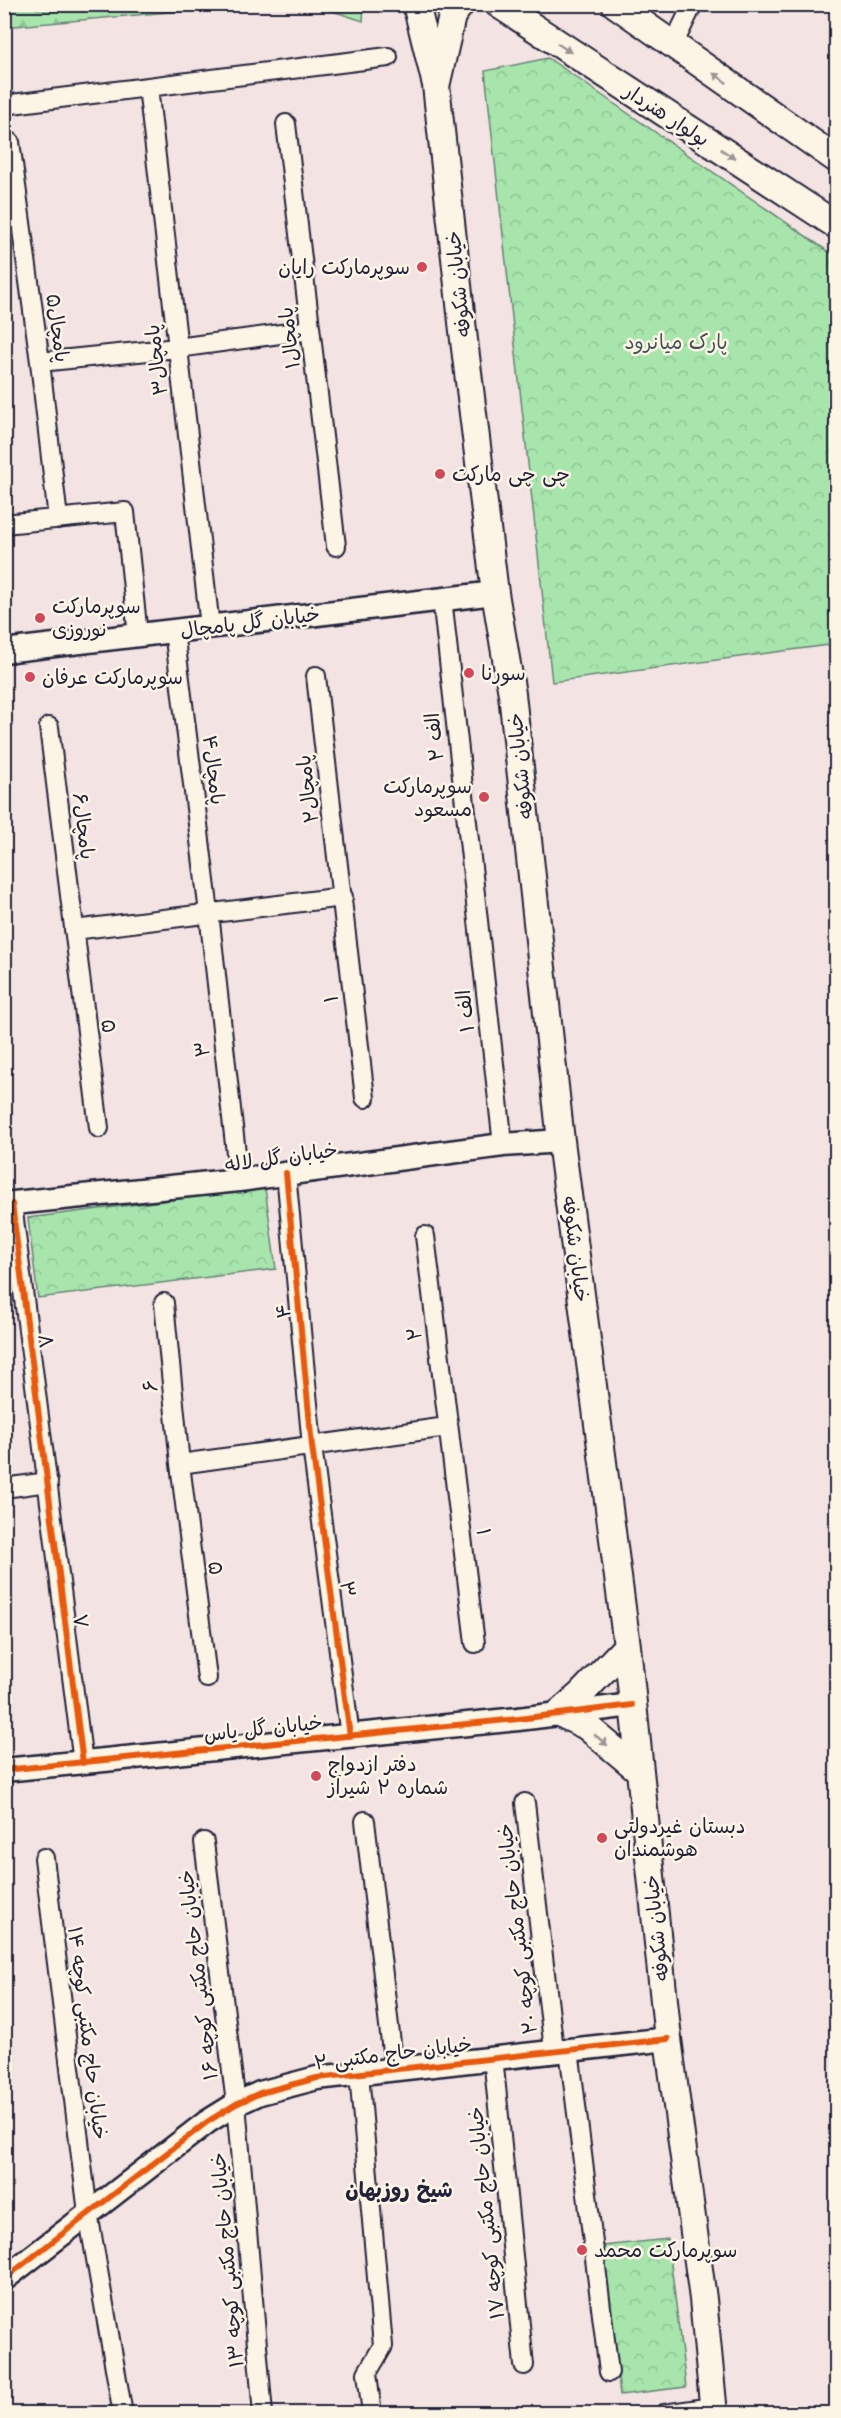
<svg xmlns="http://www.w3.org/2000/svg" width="841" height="2418" font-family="'Playpen Sans','Playpen Sans Arabic',sans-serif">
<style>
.forest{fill:url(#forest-firs);stroke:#648474;stroke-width:1.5}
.park{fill:url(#park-crowns);stroke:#648474;stroke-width:1.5}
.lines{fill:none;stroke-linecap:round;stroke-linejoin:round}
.minor-casing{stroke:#22223b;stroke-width:22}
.tertiary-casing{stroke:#22223b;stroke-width:27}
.secondary-casing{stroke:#22223b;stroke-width:30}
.minor{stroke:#fcf5e5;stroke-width:18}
.tertiary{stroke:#fcf5e5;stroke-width:22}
.secondary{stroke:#fcf5e5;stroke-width:26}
.cycleway-casing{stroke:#fcf5e5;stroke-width:10}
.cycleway{stroke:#e8590c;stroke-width:6}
.oneway{fill:#9a9698}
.poi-dot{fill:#d1495b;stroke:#fcf5e5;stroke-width:2}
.labels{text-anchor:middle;stroke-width:5;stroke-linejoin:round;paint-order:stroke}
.street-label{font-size:20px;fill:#22223b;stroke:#fcf5e5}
.poi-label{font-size:20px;fill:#22223b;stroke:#fcf5e5;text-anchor:start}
.park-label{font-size:20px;fill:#435357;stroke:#fcf5e5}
.neighbourhood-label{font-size:21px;font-weight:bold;fill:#22223b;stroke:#fcf5e5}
</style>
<defs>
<pattern id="forest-firs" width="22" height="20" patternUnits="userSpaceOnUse" patternTransform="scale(1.5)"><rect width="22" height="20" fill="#a7e5ac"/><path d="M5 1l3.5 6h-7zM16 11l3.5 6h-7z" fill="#8fc495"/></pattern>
<pattern id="park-crowns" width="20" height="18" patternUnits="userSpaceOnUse" patternTransform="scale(1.5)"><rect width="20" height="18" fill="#a7e5ac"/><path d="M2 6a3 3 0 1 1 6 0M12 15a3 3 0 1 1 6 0" fill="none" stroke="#8fc495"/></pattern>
</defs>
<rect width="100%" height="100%" fill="#f4e3e3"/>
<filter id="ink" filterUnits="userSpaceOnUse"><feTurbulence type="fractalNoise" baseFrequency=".0167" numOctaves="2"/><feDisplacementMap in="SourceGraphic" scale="12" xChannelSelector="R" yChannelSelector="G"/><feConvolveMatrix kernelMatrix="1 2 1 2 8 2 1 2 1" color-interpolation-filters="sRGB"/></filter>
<g filter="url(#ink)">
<!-- forest -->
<path class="forest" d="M5 4H246V5L5 27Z
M314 5H364L363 21Z"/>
<!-- park -->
<path class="park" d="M548 58 836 257V644L552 682 485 71Z
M265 1188 276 1269 38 1298 28 1218Z
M668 2239 686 2387 620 2395 603 2246Z"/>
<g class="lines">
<!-- minor casing -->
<g class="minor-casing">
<path id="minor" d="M673 45 693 4
M148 87 210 627
M4 105 388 57
M286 124 336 546
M10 142 40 362 58 519
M40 362 177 348 310 330
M4 524 125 512 138 636
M442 598 503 1145
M174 631 209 913 239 1180
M316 676 365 1098
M49 727 99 1128
M74 930 343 897
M286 1173 312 1446 350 1736
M12 1204 83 1763
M425 1236 475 1643
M164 1303 180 1464 207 1678
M180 1464 447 1427
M4 1488 48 1482
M525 1803 554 2050
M365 1821 394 2069
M204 1842 236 2104 263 2414
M44 1858 88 2213 123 2414
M569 2049 609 2372
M493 2057 524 2365
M359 2073 383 2346 367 2373 372 2414
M664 2414 713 2407"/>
</g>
<!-- tertiary casing -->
<g class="tertiary-casing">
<path id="tertiary" d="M4 651 495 593
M4 1204 239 1180 503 1145 561 1141
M4 1770 518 1719 632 1705
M4 2279 207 2122 236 2104 260 2093 317 2078 668 2039"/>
</g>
<!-- secondary casing -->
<g class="secondary-casing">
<path id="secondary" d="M416 4 436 85 464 340 495 593 512 694 561 1141 627 1646 668 2039 703 2299 714 2414
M498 4 836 225
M615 4 836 159
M437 82 452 16 461 4
M627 1646 581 1694 559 1713 586 1726 640 1771"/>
</g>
<!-- minor -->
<use href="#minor" class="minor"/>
<!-- tertiary -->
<use href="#tertiary" class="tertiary"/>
<!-- secondary -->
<use href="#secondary" class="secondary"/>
<!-- cycleway casing -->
<g class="cycleway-casing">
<path id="cycleway" d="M286 1173 312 1446 350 1736
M12 1204 83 1763
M4 1770 518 1719 632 1705
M4 2279 207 2122 236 2104 260 2093 317 2078 668 2039"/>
</g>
<!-- cycleway -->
<use href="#cycleway" class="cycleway"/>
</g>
<!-- one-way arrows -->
<defs><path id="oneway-solid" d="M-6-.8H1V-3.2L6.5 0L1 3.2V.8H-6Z" transform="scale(1.5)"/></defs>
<g class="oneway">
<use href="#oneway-solid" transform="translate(564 48) rotate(33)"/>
<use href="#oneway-solid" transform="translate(720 78) rotate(-145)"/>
<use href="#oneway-solid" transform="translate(728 154) rotate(33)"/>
<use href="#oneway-solid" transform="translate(601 1740) rotate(40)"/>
</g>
</g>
<!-- markers -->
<g class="poi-dot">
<circle cx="422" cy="267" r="6"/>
<circle cx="440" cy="474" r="6"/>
<circle cx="40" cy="618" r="6"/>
<circle cx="469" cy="673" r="6"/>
<circle cx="30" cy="677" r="6"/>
<circle cx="484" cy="797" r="6"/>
<circle cx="316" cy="1776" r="6"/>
<circle cx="602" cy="1838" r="6"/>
<circle cx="582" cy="2250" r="6"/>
</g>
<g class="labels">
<!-- street labels -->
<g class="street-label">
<text transform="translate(667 115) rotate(33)" y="7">بولوار هنردار</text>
<text transform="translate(458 284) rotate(-96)" y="7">خیابان شکوفه</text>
<text transform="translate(58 328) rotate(82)" y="7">پامچال۵</text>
<text transform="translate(289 338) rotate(-97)" y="7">پامچال۱</text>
<text transform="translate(156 360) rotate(-97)" y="7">پامچال۳</text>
<text transform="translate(250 622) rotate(-7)" y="7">خیابان گل پامچال</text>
<text transform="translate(434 737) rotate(-96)" y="7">۲ الف</text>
<text transform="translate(520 766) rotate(-96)" y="7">خیابان شکوفه</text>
<text transform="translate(214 770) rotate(83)" y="7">پامچال۴</text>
<text transform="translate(307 789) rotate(-97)" y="7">پامچال۲</text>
<text transform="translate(84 826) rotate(83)" y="7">پامچال۶</text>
<text transform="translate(331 999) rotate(-96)" y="7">۱</text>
<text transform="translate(465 1011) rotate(-96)" y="7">۱ الف</text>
<text transform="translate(109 1026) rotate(83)" y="7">۵</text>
<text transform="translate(202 1049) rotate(-96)" y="7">۳</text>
<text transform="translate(281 1157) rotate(-8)" y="7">خیابان گل لاله</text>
<text transform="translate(576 1249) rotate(83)" y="7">خیابان شکوفه</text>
<text transform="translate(283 1311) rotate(-96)" y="7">۴</text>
<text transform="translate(414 1334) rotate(-97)" y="7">۲</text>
<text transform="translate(46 1341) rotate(83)" y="7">۸</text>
<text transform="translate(150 1386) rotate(-96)" y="7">۶</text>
<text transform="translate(484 1532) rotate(83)" y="7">۱</text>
<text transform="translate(216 1568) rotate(83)" y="7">۵</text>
<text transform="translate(348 1589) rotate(83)" y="7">۳</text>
<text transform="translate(81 1621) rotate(83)" y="7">۷</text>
<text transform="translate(263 1728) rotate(-6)" y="7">خیابان گل یاس</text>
<text transform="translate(656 1928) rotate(-96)" y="7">خیابان شکوفه</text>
<text transform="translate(517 1929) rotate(-97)" y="7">خیابان حاج مکتبی کوچه ۲۰</text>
<text transform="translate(198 1975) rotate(-97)" y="7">خیابان حاج مکتبی کوچه ۱۶</text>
<text transform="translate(88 2033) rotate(83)" y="7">خیابان حاج مکتبی کوچه ۱۴</text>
<text transform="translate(393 2053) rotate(-7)" y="7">خیابان حاج مکتبی ۲</text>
<text transform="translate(486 2213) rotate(-96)" y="7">خیابان حاج مکتبی کوچه ۱۷</text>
<text transform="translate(227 2260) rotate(-95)" y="7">خیابان حاج مکتبی کوچه ۱۳</text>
</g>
<!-- poi labels -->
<g class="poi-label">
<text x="410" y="274" text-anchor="end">سوپرمارکت رایان</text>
<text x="452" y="481">چی چی مارکت</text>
<text x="52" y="613">سوپرمارکت<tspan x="52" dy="23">نوروزی</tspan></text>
<text x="481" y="680">سورنا</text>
<text x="42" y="684">سوپرمارکت عرفان</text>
<text x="472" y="793" text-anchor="end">سوپرمارکت<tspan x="472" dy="23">مسعود</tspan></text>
<text x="328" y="1771">دفتر ازدواج<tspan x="328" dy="23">شماره ۲ شیراز</tspan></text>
<text x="614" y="1833">دبستان غیردولتی<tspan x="614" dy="23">هوشمندان</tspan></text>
<text x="594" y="2257">سوپرمارکت محمد</text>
</g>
<!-- park labels -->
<g class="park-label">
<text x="676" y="349">پارک میانرود</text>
</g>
<!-- neighbourhood labels -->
<g class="neighbourhood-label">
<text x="399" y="2197">شیخ روزبهان</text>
</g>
</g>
<!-- margin -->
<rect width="841" height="2418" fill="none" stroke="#fcf5e5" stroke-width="24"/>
<rect x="12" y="12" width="817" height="2394" fill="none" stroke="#22223b" stroke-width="2" filter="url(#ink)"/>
</svg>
